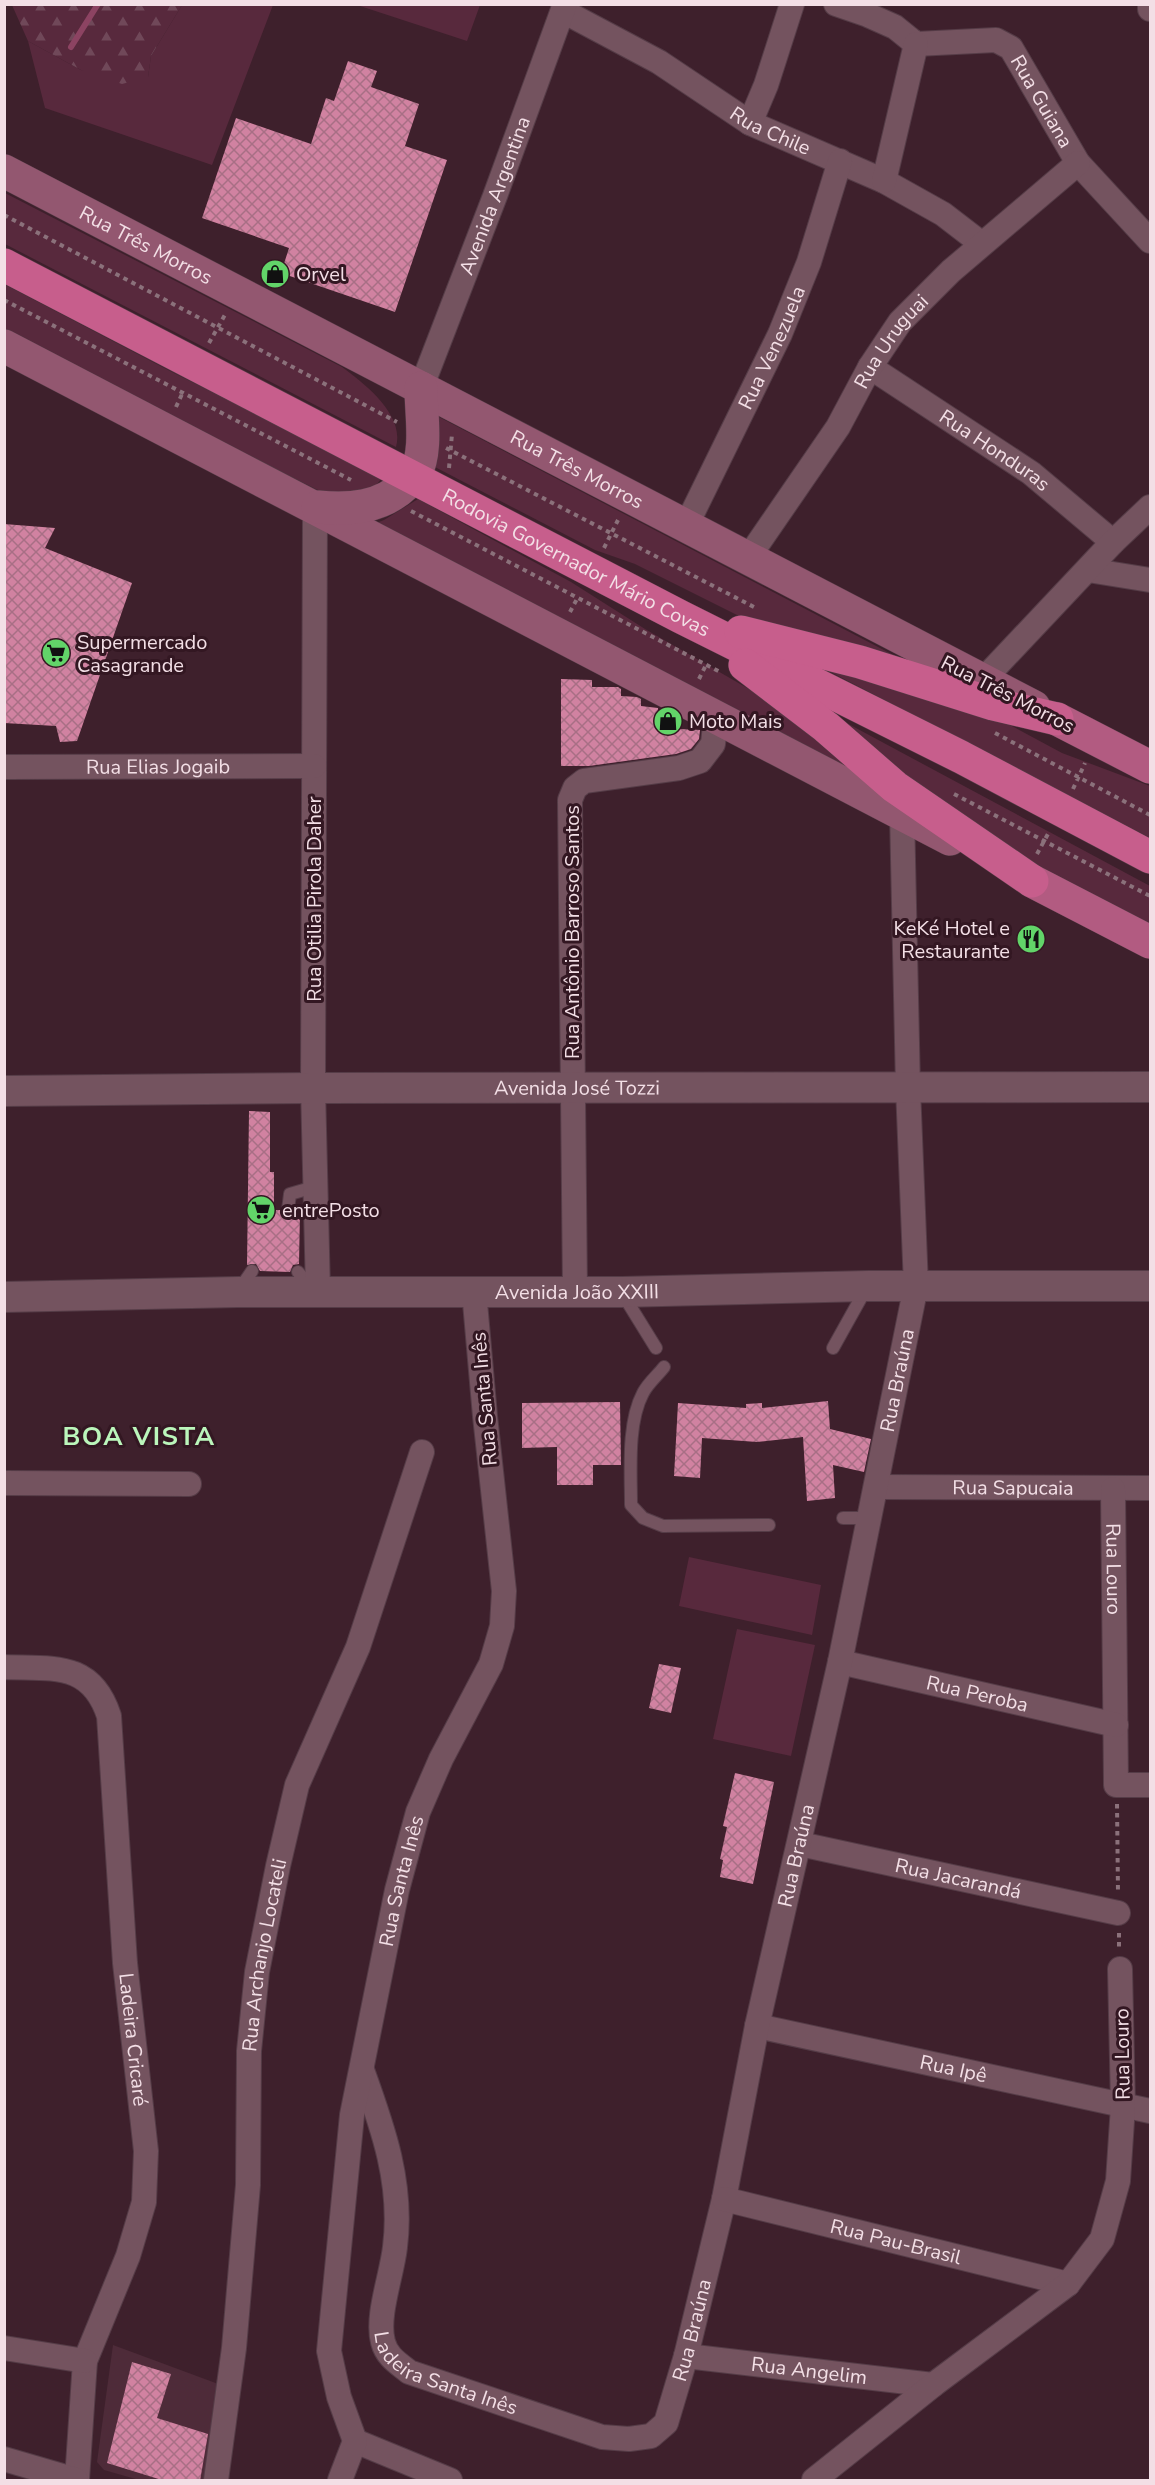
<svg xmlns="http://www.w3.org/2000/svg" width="1155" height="2485" font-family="'Nunito Sans',sans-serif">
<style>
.built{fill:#4e2b39}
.grass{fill:#58293d}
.forest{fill:url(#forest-firs)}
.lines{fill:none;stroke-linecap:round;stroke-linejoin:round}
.stream{stroke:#8c4362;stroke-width:6}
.building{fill:url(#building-cross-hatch)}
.service-casing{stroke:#553c47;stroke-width:14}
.minor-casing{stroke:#553c47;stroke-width:26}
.tertiary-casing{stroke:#553c47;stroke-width:32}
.secondary-casing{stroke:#553c47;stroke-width:34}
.primary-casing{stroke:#553c47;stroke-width:34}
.trunk-casing{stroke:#553c47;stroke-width:34}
.path{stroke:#8b717b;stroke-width:4;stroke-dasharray:4.5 4.5;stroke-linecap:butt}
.service{stroke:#74535f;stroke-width:12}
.minor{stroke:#74535f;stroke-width:24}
.tertiary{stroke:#74535f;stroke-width:30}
.secondary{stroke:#935770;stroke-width:33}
.primary{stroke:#b25b81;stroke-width:33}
.trunk{stroke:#c75e8c;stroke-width:33}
.labels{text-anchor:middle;stroke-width:6;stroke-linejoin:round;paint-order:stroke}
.street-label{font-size:20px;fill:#f3dfe6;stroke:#331722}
.poi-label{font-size:20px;fill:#f3dfe6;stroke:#331722;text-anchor:start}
.district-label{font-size:26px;font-weight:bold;letter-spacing:1.5px;fill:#bbf6bb;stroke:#331722}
</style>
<defs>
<pattern id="forest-firs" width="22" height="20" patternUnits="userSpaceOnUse" patternTransform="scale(1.5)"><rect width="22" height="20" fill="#58293d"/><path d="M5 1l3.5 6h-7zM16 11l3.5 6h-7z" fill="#704859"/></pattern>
<pattern id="building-cross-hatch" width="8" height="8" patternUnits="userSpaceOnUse" patternTransform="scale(1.5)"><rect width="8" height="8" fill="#d182a1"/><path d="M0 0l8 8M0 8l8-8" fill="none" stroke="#a86f85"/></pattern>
</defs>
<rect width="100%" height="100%" fill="#3e202c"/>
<!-- built -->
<path class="built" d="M113 2345 221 2385 211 2480H139L104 2470 97 2462Z"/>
<!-- grass -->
<path class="grass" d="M182 5H273L212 165 45 108 28 41 81 70 148 77 151 56Z
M357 5 480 4V5L467 41Z
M5 193 342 367C365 384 405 415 396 447L5 244Z
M4 284 172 372 382 477C374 494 350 494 334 498L5 337Z
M439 417 943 681 767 630 635 564 595 550 458 479 435 467Z
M418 499 571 582 645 629 801 719 908 810 366 527 384 520Z
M794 653 995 717 1062 753 1150 786V838Z
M802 699 1150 886V936L979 836Z
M689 1557 821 1585 812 1635 679 1606Z
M737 1629 815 1645 791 1756 713 1739Z"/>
<!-- forest -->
<path class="forest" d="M12 5V4L182 5 151 56 148 77 122 84 81 70 28 41Z"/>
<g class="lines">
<!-- stream -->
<path class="stream" d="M71 47 98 4"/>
</g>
<!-- building -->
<path class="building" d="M348 61 377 71 371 87 419 104 405 146 447 160 395 312 281 273 289 248 202 218 236 118 311 144 326 98 334 101Z
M4 524 55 528 45 548 132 583 77 741 60 742 56 726 4 723Z
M561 679 592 680V687H618L621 689V696L637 697 641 699V706L658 708V728L700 730 699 739 691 749 676 754 589 766H561Z
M249 1111 270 1112V1172H274V1210H280L283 1216 288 1218 294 1215 296 1210 300 1211 299 1264 293 1265 290 1272 260 1271 256 1264 247 1265Z
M828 1401 830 1429 871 1439 864 1472 833 1465 835 1498 807 1501 803 1437 757 1442 702 1438 700 1478 674 1476 678 1403 746 1408V1404L762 1403V1408Z
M620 1402 621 1465H593V1485H557V1447L522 1448V1403Z
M659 1664 681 1668 671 1713 649 1708Z
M735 1773 774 1782 753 1884 720 1877 723 1860 720 1859 727 1827 723 1826Z
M132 2362 171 2374 157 2418 208 2434 200 2481H165L107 2463Z"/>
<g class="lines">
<!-- service casing -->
<g class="service-casing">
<path id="service" d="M288 1210 290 1194 314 1187
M298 1272 311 1288
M239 1290 252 1271
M622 1293 656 1348
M833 1348 867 1287
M664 1367C658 1375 648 1383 643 1393 627 1423 631 1471 631 1505L643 1518 663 1526 769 1525
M843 1518H870"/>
</g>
<!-- minor casing -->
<g class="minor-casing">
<g id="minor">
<path id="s1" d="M836 4 868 15 895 27 916 44 996 40 1011 48 1078 163 1150 241"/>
<path d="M1150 4V9"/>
<path id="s2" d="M563 11 659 62 750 123 884 181 943 214 982 244"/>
<path d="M750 123 766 85 792 4"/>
<path d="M884 181 916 44"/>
<path id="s3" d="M870 367 1031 473 1113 542"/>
<path id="s4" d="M421 388 495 196 565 4"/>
<path d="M315 507 313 1088 318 1291"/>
<path id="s5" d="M686 526 780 334 809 262 840 161"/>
<path id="s6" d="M748 558 838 427 870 367 900 322 951 271 1078 163"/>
<path d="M1088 570 1150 580"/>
<path d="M982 681 1113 542 1150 507"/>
<path id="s7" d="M4 767 314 766"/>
<path d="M575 1292 570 800 575 788 584 781 679 768 700 761 713 744 716 715"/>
<path d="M4 1483 189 1484"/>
<path id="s8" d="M877 1487 1150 1488"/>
<path id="s9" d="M1113 1489 1116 1785H1150"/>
<path id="s10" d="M840 1662 1116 1725"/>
<path id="s11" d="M4 1667C53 1669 91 1661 109 1716L125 1963 146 2151 144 2202 128 2256 85 2361 77 2480"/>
<path id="s12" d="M800 1844 1118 1913"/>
<path id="s13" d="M757 2026 1150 2111"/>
<path id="s14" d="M362 2070C383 2128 403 2184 395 2247 392 2275 376 2316 383 2342 387 2357 398 2363 409 2372L602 2437 629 2439 651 2436 666 2423 686 2356 724 2199 757 2026 840 1662 916 1286 908 1088 902 813"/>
<path id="s15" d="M724 2199 1068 2284"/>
<path d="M4 2348 85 2361"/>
<path id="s16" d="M686 2356 933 2385"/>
<path d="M355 2441 450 2480"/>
<path d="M4 2459 76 2480"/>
<path id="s17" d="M216 2480 234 2348 248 2185 249 2051 257 1972 278 1866 297 1785 358 1647 422 1452"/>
<path id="s18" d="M340 2480 355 2441 339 2397 329 2351 352 2115 397 1890 418 1812 441 1759 491 1664 502 1626 504 1591 485 1416 474 1291"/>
<path d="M814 2480 933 2385 1068 2284 1102 2239 1118 2181 1123 2106 1120 1969"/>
</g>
</g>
<!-- tertiary casing -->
<g class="tertiary-casing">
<g id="tertiary">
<path id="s19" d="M4 1091 313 1088 1150 1087"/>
<path id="s20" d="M4 1297 238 1292H622L868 1286H1150"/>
</g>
</g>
<!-- secondary casing -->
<g class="secondary-casing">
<g id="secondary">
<path id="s21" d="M4 171 1034 707"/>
<path d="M4 346 950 839"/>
<path d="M318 507C349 510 381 508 405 485 408 482 413 479 415 475 428 450 421 415 421 388"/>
</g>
</g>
<!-- primary casing -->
<g class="primary-casing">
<path id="primary" d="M1057 719 1150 767
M1032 881 1150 942"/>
</g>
<!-- trunk casing -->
<g class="trunk-casing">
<g id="trunk">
<path id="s22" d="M4 265 681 617 961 757 1150 857"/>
<path d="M741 632 860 662 993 704 1057 719"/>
<path d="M745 665 826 727 895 787 1032 881"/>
</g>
</g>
<!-- path -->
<path class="path" d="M4 215 397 422
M4 300 351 480
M209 343 226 313
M176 407 183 392
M446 448 754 607
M449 468 452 434
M411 511 722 673
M604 548 618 520
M570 612 578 597
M699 679 706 665
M995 733 1150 815
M1073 789 1085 763
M954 794 1150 896
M1037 854 1049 832
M1117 1804 1118 1893
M1119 1933V1950"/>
<!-- service -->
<use href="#service" class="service"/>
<!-- minor -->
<use href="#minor" class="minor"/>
<!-- tertiary -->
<use href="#tertiary" class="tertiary"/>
<!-- secondary -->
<use href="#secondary" class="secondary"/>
<!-- primary -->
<use href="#primary" class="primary"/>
<!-- trunk -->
<use href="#trunk" class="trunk"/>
</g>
<!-- icons -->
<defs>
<g id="shop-disc" transform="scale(1.5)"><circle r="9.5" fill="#62d469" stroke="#331722"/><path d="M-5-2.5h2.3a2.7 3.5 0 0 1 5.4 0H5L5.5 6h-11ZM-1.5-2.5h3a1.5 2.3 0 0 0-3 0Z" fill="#111"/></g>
<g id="supermarket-disc" transform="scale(1.5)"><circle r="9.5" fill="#62d469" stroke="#331722"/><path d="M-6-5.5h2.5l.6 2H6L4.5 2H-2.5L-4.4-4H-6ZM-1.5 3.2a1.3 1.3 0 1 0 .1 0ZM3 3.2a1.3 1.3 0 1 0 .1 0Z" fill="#111"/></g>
<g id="restaurant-disc" transform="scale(1.5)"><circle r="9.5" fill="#62d469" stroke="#331722"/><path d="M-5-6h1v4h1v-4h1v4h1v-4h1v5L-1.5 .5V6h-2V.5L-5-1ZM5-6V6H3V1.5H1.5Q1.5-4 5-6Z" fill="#111"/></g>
</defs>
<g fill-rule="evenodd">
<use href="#shop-disc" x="275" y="274"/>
<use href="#supermarket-disc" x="56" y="653"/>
<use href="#shop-disc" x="668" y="721"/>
<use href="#restaurant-disc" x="1031" y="939"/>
<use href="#supermarket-disc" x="261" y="1210"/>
</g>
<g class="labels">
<!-- street labels -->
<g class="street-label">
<text dy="7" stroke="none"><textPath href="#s1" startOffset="249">Rua Guiana</textPath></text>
<text dy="7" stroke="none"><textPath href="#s2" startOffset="240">Rua Chile</textPath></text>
<text dy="7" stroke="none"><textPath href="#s4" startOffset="206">Avenida Argentina</textPath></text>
<text dy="7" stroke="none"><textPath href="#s21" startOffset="160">Rua Três Morros</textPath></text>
<text dy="7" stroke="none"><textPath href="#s6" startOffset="260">Rua Uruguai</textPath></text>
<text dy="7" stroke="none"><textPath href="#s5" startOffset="198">Rua Venezuela</textPath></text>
<text dy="7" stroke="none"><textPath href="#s3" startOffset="150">Rua Honduras</textPath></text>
<text dy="7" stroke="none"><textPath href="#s21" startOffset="646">Rua Três Morros</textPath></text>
<text dy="7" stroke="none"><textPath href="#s22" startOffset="645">Rodovia Governador Mário Covas</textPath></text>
<text transform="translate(1008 694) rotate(27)" y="7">Rua Três Morros</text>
<text dy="7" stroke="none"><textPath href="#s7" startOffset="154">Rua Elias Jogaib</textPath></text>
<text transform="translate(314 899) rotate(-90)" y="7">Rua Otilia Pirola Daher</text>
<text transform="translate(572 932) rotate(-90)" y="7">Rua Antônio Barroso Santos</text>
<text dy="7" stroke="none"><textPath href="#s19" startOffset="573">Avenida José Tozzi</textPath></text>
<text dy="7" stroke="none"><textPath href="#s20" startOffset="573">Avenida João XXIII</textPath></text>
<text dy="7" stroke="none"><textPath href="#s14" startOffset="1660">Rua Braúna</textPath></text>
<text transform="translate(484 1399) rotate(-95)" y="7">Rua Santa Inês</text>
<text dy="7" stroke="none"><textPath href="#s8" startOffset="136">Rua Sapucaia</textPath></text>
<text dy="7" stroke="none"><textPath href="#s9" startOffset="80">Rua Louro</textPath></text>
<text dy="7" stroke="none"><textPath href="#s10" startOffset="141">Rua Peroba</textPath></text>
<text dy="7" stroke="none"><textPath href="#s14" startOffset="1174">Rua Braúna</textPath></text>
<text dy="7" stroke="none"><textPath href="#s12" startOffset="162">Rua Jacarandá</textPath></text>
<text dy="7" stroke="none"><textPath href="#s18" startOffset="612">Rua Santa Inês</textPath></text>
<text dy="7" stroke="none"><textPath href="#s17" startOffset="528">Rua Archanjo Locateli</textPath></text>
<text dy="7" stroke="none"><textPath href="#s11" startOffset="452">Ladeira Cricaré</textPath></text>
<text transform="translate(1122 2054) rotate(-91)" y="7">Rua Louro</text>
<text dy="7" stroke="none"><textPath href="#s13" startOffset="201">Rua Ipê</textPath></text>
<text dy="7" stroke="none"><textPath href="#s15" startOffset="177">Rua Pau-Brasil</textPath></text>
<text dy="7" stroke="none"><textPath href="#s14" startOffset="688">Rua Braúna</textPath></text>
<text dy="7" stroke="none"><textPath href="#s14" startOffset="350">Ladeira Santa Inês</textPath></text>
<text dy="7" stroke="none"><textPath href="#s16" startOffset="124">Rua Angelim</textPath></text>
</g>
<!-- poi labels -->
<g class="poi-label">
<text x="296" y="281">Orvel</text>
<text x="77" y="649">Supermercado<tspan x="77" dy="23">Casagrande</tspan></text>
<text x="689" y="728">Moto Mais</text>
<text x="1010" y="935" text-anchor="end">KeKé Hotel e<tspan x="1010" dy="23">Restaurante</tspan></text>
<text x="282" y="1217">entrePosto</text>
</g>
<!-- district labels -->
<g class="district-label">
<text x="139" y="1445">BOA VISTA</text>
</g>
</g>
<!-- border -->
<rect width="1155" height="2485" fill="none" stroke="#f3dfe6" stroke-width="12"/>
</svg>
